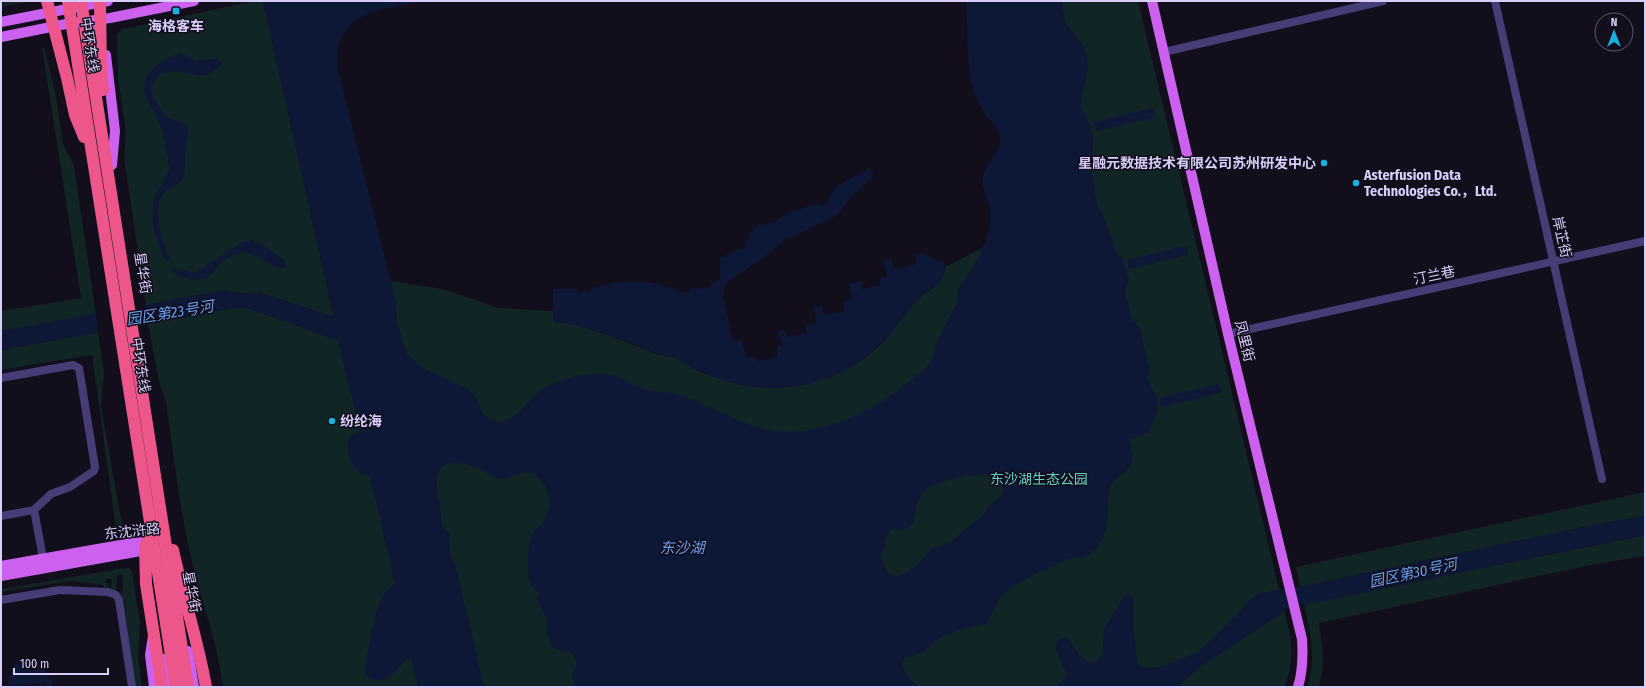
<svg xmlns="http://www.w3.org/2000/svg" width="1646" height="688" font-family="'Fira Sans Condensed','Noto Sans SC',sans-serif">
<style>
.green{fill:#112426}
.water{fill:#0d1736;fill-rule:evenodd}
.pier{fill:#120e1c}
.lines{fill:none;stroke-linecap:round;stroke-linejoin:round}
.minor{stroke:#473d76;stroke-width:8}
.major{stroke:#cb61ee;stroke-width:10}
.highway{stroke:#ed568b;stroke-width:12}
.poi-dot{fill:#18b0dc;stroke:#120e1c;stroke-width:1.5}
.labels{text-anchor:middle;stroke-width:3;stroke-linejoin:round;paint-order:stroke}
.poi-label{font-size:14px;font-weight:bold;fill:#d9cefa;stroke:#120e1c;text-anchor:start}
.street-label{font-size:14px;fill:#d9cefa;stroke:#120e1c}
.park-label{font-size:14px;fill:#63d1c4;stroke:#120e1c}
.water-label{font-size:15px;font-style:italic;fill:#679fef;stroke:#120e1c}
</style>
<rect width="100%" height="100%" fill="#120e1c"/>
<!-- green -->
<path class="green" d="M5 1H32L1 7Z
M255 1H263L334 317 258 292 257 294 228 292 227 290 146 305 124 158 126 132 118 78 117 34 123 29Z
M1004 1H1138L1290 635C1293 654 1292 669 1284 687H223C217 642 201 599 190 554 179 504 173 452 166 401L160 386 148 324 233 308H248L334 339H338L391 281 443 289 499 308 553 311V321C591 326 624 342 660 355 665 356 670 356 675 357 681 359 687 365 693 368 701 373 712 376 721 379 776 398 838 385 881 344 887 338 892 330 898 323 904 316 909 308 915 302 929 287 940 290 945 267L982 248 987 241 990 228 1028 219Z
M42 47 45 50 56 97 63 144 74 166 96 315 1 331V311L81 298Z
M98 332 104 373 101 406 122 525 116 529 92 355 1 370V350Z
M1645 492V516L1594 525 1300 587 1296 567Z
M1645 535V556L1596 564 1319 623C1322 647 1326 663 1319 687H1307C1317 659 1310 632 1304 604Z
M125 568H129L132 571 140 623 138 657 142 687H135L124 600 121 595 123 587 122 574 117 575 116 591 111 590 112 579H106V583H108L109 590H104L103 585 70 581 1 592V589Z"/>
<!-- water -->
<path class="water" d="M263 1H325L331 2 340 1H425C381 10 334 10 338 68L396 301 397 323 407 354 418 364 429 371 470 390C478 398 479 412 488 418 510 434 528 398 544 388 560 379 581 374 599 374 621 373 633 388 653 391 663 393 673 392 683 396 710 406 735 422 764 429 816 441 870 413 909 382 916 377 927 369 931 361 933 357 933 351 935 347 941 332 949 318 957 304L958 299V290L981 254 980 251C990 236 993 219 988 202 985 193 982 187 983 178 984 162 1002 154 1000 137 999 128 990 121 985 114 981 108 977 100 974 92 966 70 968 26 966 1H1062L1065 23 1083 45 1086 53 1088 65 1086 80 1082 95 1081 107 1091 126 1093 138 1092 172 1097 206 1102 212 1117 255 1122 257 1129 280 1126 289V298L1133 321 1140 328 1150 374 1147 377C1148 384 1152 387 1155 394 1161 409 1154 419 1148 433L1129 439C1130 446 1134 456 1132 463 1130 471 1116 476 1111 485 1108 492 1108 501 1108 509 1108 530 1103 545 1086 557 1083 558 1080 557 1077 557 1065 558 1011 585 1003 594 996 602 992 614 987 624L958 630 945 635 935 641 924 652 903 659C900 671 911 680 919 687H572L575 686 572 675 577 664 575 657 569 651 556 650 551 646 548 637 546 617 537 600 539 592C537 591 534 589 532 587 526 576 527 543 533 533 535 529 539 527 542 524 550 513 553 496 544 484 525 458 517 483 498 478 492 477 487 472 482 470 472 465 450 458 441 468 431 482 441 504 441 519L442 526 449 534 450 552 457 572 484 687H418L411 658 407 659C396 670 387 684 370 679L365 673V668C369 649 375 591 395 584L370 476C352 472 347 457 348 441L353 435 360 432 338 339H334L248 308H233L1 350V331L228 290 229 292 257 294 258 292 334 317ZM973 475H986L999 480 1002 482 1003 491 1001 496 988 507 983 515 952 541 949 544 931 548C926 558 902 583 890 574 886 571 884 563 880 558 886 550 883 538 891 530 894 529 897 530 900 530 922 527 912 507 921 495 931 482 958 477 973 475Z
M181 53 196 61 214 59 223 63C205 82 198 74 177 71 172 71 166 72 161 73L151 85 153 98 167 118 180 121 188 127C189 141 186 143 185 155 184 164 187 171 182 179 178 186 170 187 165 192 150 209 163 243 170 260L166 262C156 241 148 222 155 198 158 188 165 179 170 170 167 154 165 137 159 122 156 113 149 106 146 98 137 75 162 59 181 53Z
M1153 108 1156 117 1096 131 1094 122Z
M869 168 873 170 872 177 850 198 840 212 834 217 786 240 759 261 730 280 724 288 723 294 732 339 738 342 742 341 747 358 756 356 757 361 778 357 777 347 782 346 778 331 785 330 787 337 807 333 805 325 816 323 814 307 822 306 824 315 844 311 843 303 844 301 852 299 849 284 861 281 862 289 880 285 879 278 887 276 884 260 892 259 894 269 916 264 915 254 923 253 935 260 943 262C950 279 934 286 923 294 917 299 911 306 907 312 884 344 862 366 824 379 786 392 749 390 712 376 706 373 698 371 692 368 687 365 682 361 677 358 672 356 665 357 659 354 624 341 591 326 553 321V289H577L578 292H590V289C619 279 649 279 677 290V292H690V289L707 288 720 278V258L745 246 750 234 758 225 771 223 790 212 820 203 821 206 828 203 827 201 837 186Z
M252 240 266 247 285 261V266L284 268C269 268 254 250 240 253 234 254 223 260 219 265 216 268 214 272 211 274 199 285 182 278 171 271L174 268 192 272H197L243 242Z
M1186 246 1188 255 1129 269 1127 260Z
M1219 384 1221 393 1161 407 1159 398Z
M1645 516V535L1598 544 1284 609 1279 615 1200 667 1177 687H1057L1065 677 1066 673 1056 648V643L1059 639 1067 637 1080 656 1087 662H1092L1098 660 1103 653 1104 629 1125 595 1128 594 1132 596 1134 601V630L1137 663 1144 668 1161 667 1198 652 1236 616 1251 599 1261 593 1300 587 1594 525Z
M46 658V670L48 678 52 680 54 687H50L43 682 20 685 16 687 7 683 15 665 23 662C25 671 33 673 40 667L41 662Z"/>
<!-- pier -->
<path class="pier" d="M137 304V306L146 305 148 324 140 325V327L105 333 103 331 98 332 96 315 100 314V312Z"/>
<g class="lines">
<!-- minor -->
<path class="minor" d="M1495 1 1602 479
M1164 52 1383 1
M1228 334 1645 241
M1 378 73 365 79 368 95 467 94 471 70 487 51 494 34 510 1 516
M34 510 43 558
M1 600 60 590 108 592 116 595 119 600 132 687"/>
<!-- major -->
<path class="major" d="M1152 1 1228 334 1302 639C1303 655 1303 671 1298 687
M1 22 108 1
M90 23 97 63
M1 37 66 24 110 18 194 1
M106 55 115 131 112 165
M1 566 132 543 154 541
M1 576 152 549
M153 636 150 655 154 687
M188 651 194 687
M164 659 168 687"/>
<!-- highway -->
<path class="highway" d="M47 1 67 78 75 115 84 137
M68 1 176 687
M81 1 188 687
M100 1 101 72 103 90
M152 531 145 547 146 584 162 687
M173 550C183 596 198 641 206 687"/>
</g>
<!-- markers -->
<g class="poi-dot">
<rect x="172" y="7" width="8" height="8" rx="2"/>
<circle cx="1324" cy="163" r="4"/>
<circle cx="1356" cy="183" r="4"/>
<circle cx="332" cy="421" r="4"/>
</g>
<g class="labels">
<!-- poi labels -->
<g class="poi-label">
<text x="176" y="31" text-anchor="middle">海格客车</text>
<text x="1316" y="168" text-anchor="end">星融元数据技术有限公司苏州研发中心</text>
<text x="1364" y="180">Asterfusion Data<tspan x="1364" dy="16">Technologies Co.，Ltd.</tspan></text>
<text x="340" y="426">纷纶海</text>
</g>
<!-- street labels -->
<g class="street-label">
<text transform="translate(90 45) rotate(81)" y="5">中环东线</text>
<text transform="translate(1562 237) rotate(77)" y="5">岸芷街</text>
<text transform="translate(143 273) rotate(81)" y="5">星华街</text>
<text transform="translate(1434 275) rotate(-12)" y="5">汀兰巷</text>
<text transform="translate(1245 341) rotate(76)" y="5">凤里街</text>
<text transform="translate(141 365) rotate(81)" y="5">中环东线</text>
<text transform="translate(132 531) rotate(-6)" y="5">东沈浒路</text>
<text transform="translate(192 592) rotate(79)" y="5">星华街</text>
</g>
<!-- park labels -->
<g class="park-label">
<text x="1039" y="484">东沙湖生态公园</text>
</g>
<!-- water labels -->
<g class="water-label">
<text transform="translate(170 313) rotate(-9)" y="5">园区第23号河</text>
<text x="682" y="553">东沙湖</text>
<text transform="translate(1413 573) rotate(-12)" y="5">园区第30号河</text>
</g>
</g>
<!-- border -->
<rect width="1646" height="688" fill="none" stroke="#d9cefa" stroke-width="4"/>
<!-- north arrow -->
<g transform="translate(1614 32)"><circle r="19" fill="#120e1c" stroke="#625b75"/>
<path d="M0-3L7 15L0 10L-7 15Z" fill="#18b0dc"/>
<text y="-6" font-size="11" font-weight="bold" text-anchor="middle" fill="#d9cefa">N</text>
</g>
<!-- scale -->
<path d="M14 668v6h94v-6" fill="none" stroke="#d9cefa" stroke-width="2"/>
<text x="20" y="668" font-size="12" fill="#d9cefa" stroke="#120e1c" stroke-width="3" paint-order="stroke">100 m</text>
</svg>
